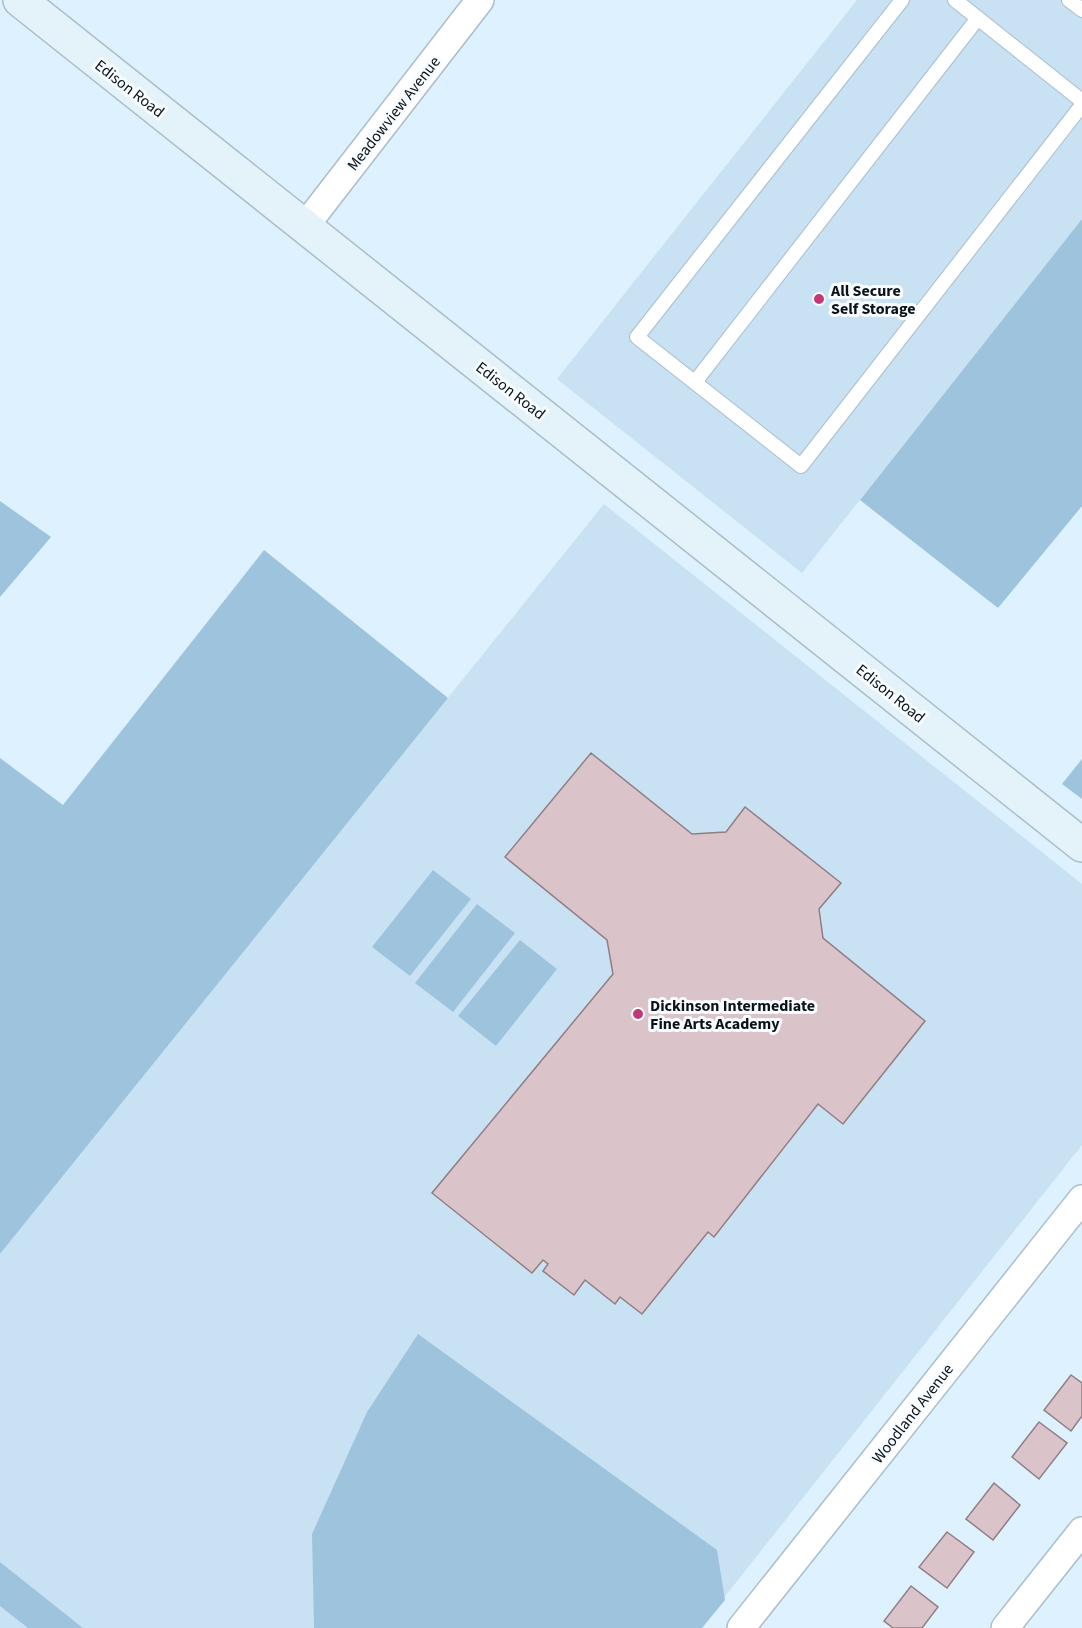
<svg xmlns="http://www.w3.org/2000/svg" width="1082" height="1628" font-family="'Source Sans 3',sans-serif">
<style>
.built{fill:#c8e2f4}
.green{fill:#9ec4dd}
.building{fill:#dbc3ca;stroke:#937d84;stroke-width:1.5}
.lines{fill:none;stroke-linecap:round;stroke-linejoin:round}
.lane-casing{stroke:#aabdca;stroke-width:16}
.street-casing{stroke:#aabdca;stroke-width:30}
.secondary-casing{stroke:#aabdca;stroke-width:36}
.lane{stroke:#fff;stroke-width:14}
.street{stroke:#fff;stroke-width:27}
.secondary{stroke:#e4f2fa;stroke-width:33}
.poi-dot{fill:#c13874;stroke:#f8fcfe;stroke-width:2}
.labels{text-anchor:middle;stroke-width:6;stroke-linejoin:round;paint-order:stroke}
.street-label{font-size:16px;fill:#0c1318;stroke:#f8fcfe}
.poi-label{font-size:16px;font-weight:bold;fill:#0c1318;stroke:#f8fcfe;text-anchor:start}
</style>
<rect width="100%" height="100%" fill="#ddf1ff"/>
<!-- built -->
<path class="built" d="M857 0H1082V219L802 573 557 379Z
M604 504 1082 884V1145L700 1628H0V1254Z"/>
<!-- green -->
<path class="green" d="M1082 219V506L998 608 860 500Z
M0 501 51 537 0 597Z
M264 550 448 698 0 1254V758L63 805Z
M1082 759V799L1062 784Z
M433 870 471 899 410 976 372 947Z
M477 904 515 933 453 1012 415 983Z
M520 940 557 969 496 1046 458 1016Z
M418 1334 717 1550 725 1600 702 1628H314L312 1534 367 1412Z
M0 1562 83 1628H28L0 1606Z"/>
<!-- building -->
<path class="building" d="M591 753 692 834 726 832 745 807 841 883 819 909 823 938 925 1021 843 1124 818 1104 714 1237 708 1232 642 1314 620 1297 615 1304 585 1280 574 1295 543 1271 548 1264 543 1260 532 1273 432 1193 613 974 607 940 505 857Z
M1071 1375 1082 1383V1416L1071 1431 1044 1410Z
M1039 1422 1067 1443 1039 1479 1012 1457Z
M994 1483 1020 1505 993 1540 966 1519Z
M947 1532 974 1552 947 1588 919 1567Z
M911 1586 938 1607 922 1628H893L884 1621Z"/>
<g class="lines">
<!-- lane casing -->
<g class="lane-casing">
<path id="lane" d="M902 0 637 337 801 466 1082 105
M955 0 1082 101
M1069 0 1082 10
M695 382 978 18"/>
</g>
<!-- street casing -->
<g class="street-casing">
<path id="street" d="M305 226 480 0
M741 1628 1082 1199
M1005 1628 1082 1531"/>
</g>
<!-- secondary casing -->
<g class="secondary-casing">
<path id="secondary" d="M20 0 1082 845"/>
</g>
<!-- lane -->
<use href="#lane" class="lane"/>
<!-- street -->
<use href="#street" class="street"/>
<!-- secondary -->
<use href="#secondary" class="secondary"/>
</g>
<!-- markers -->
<g class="poi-dot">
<circle cx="819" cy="299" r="6"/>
<circle cx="638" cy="1014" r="6"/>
</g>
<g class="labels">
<!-- street labels -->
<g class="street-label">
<text transform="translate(130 88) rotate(38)" y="6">Edison Road</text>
<text transform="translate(393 113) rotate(-52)" y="6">Meadowview Avenue</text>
<text transform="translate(511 390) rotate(38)" y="6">Edison Road</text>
<text transform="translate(891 693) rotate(39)" y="6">Edison Road</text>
<text transform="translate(912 1413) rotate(-52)" y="6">Woodland Avenue</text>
</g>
<!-- poi labels -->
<g class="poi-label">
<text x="831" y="296">All Secure<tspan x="831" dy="18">Self Storage</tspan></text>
<text x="650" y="1011">Dickinson Intermediate<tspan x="650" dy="18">Fine Arts Academy</tspan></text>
</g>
</g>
</svg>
